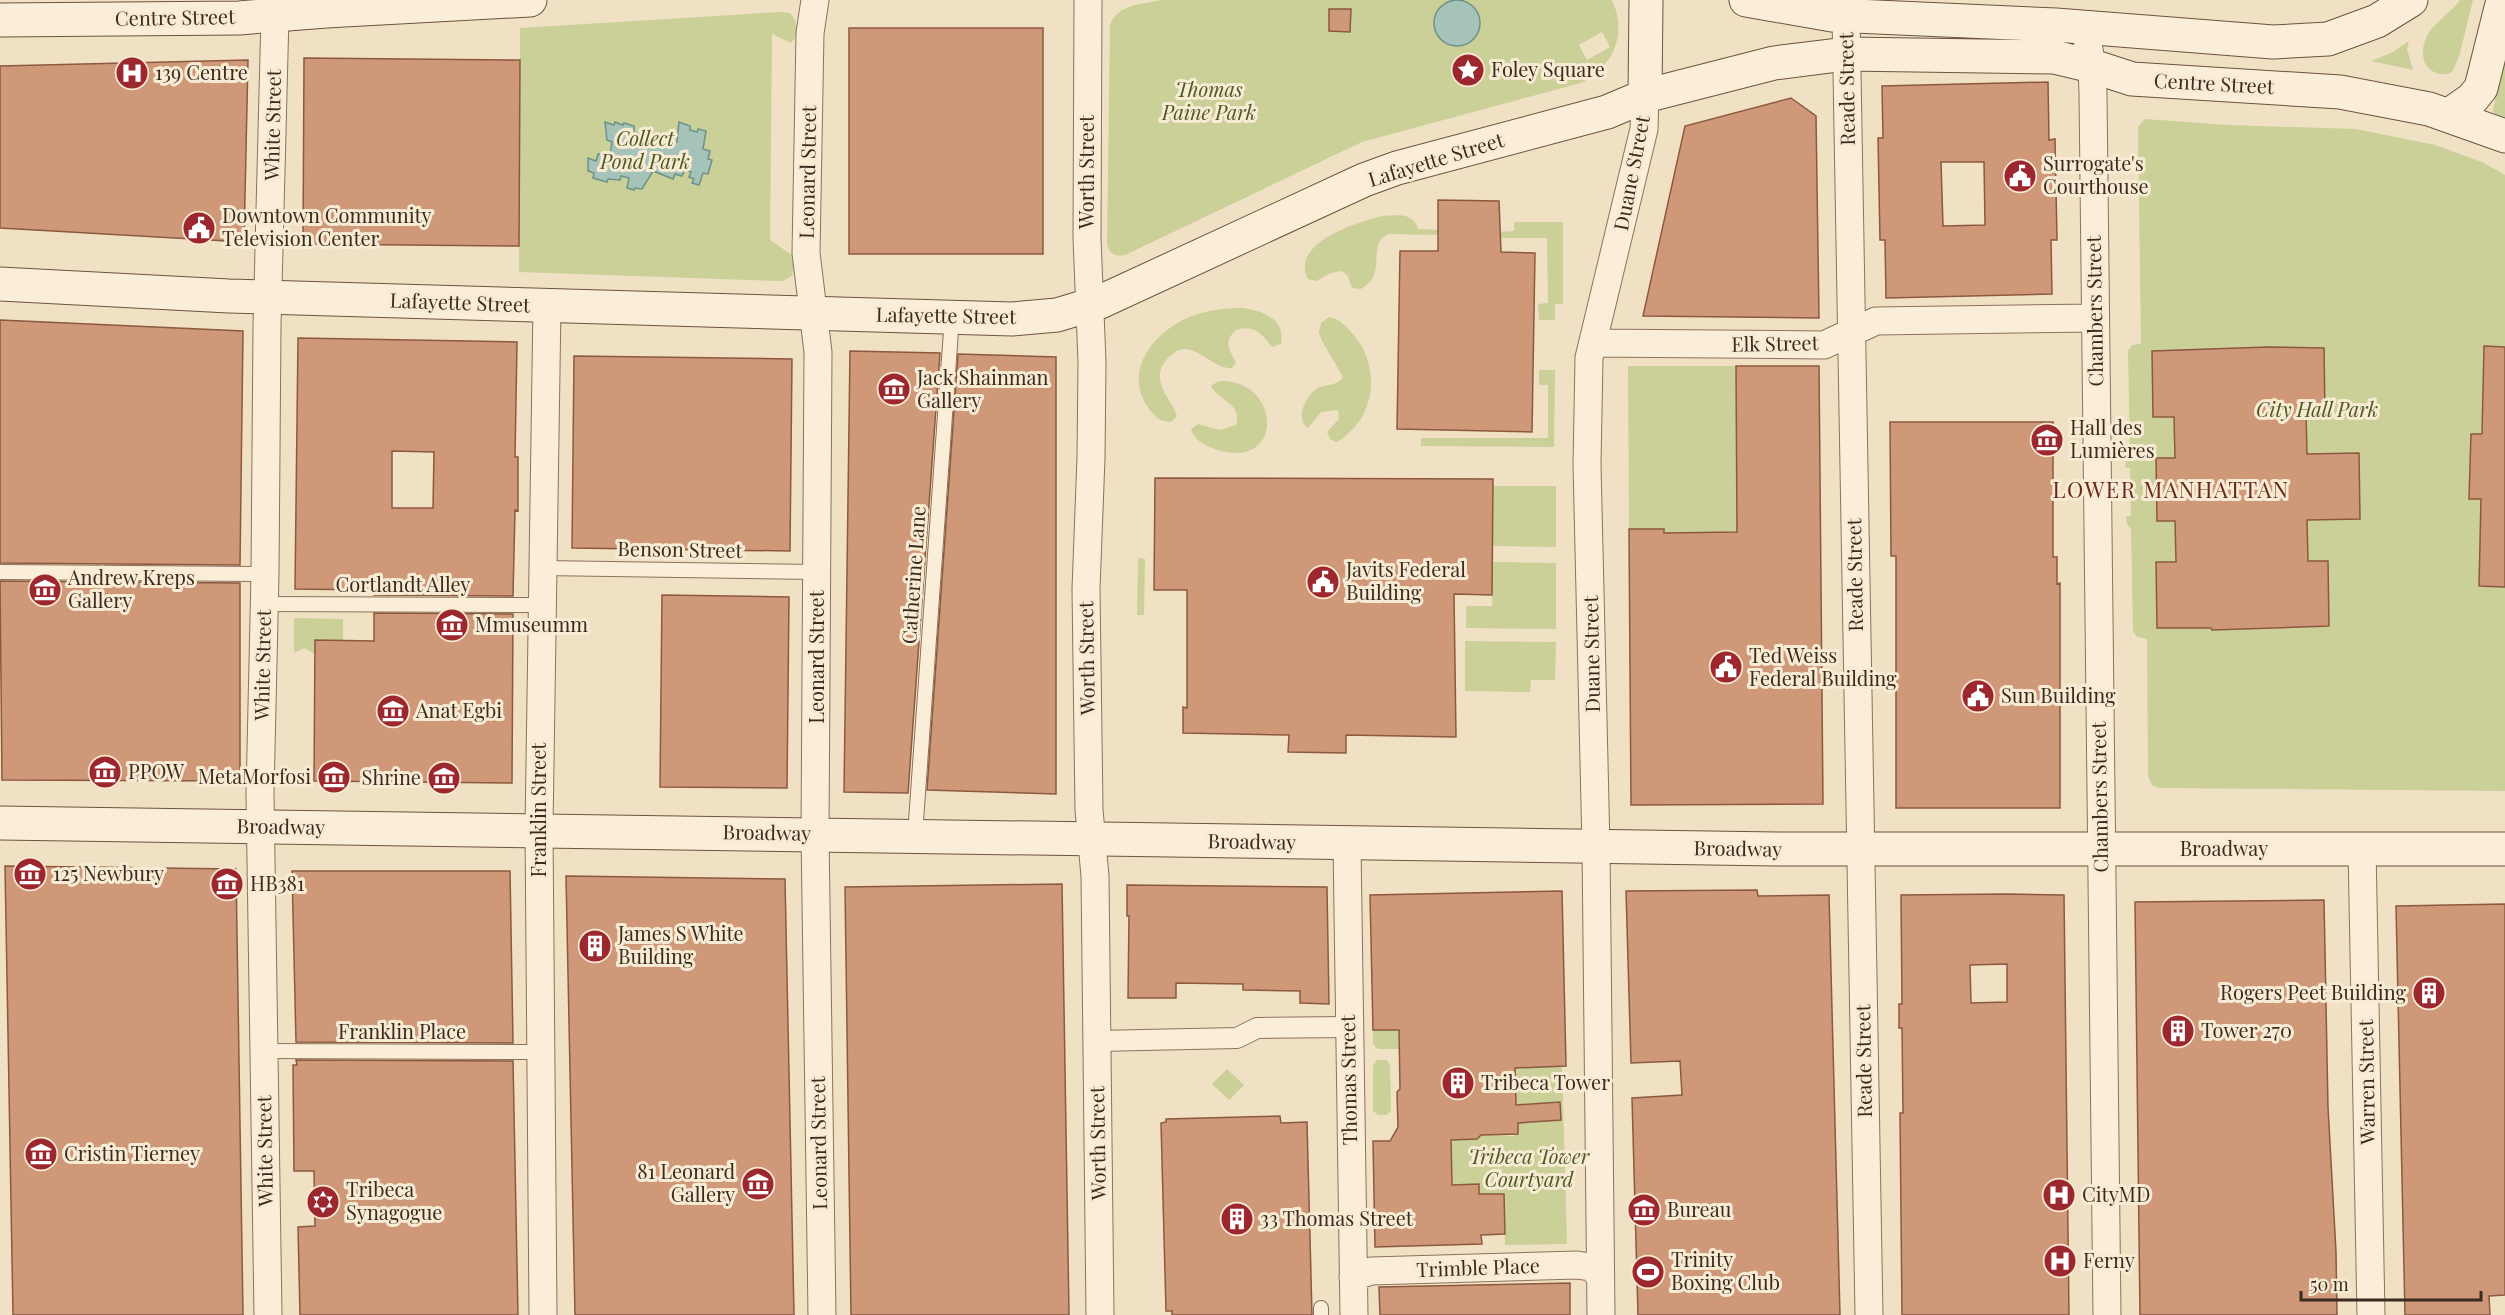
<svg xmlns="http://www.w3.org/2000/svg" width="2505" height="1315" font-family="'Playfair Display',serif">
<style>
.green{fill:#cbcf98;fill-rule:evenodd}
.water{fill:#a6c3b9;stroke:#6c9287;stroke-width:1.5}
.building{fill:#cf9879;stroke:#8c593f;stroke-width:1.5;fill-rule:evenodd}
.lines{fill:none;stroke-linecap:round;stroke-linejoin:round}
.service-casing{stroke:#8c725a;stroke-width:16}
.pedestrian-casing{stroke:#8c725a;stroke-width:22}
.minor-casing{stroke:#8c725a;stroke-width:29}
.secondary-casing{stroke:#6d533d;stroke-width:35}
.service{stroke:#faeed8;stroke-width:14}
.pedestrian{stroke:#faeed8;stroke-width:20}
.minor{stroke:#faeed8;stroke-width:27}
.secondary{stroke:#faeed8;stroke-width:33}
.labels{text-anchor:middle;stroke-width:6;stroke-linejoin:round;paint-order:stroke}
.street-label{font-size:20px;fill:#3b2b1e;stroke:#f7ebd4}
.poi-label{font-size:20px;fill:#3b2b1e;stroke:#f7ebd4;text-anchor:start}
.park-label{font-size:20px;font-style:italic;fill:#4e5824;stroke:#f7ebd4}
.quarter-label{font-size:22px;letter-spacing:1.5px;fill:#69281c;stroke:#f7ebd4}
</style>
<rect width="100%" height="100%" fill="#f0e1c4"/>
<!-- green -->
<path class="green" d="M1162 0H1612C1628 34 1613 67 1581 83L1362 142 1125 255C1116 257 1109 254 1107 244L1110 25C1118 4 1142 4 1162 0ZM1602 32 1610 47 1587 60 1579 45Z
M2460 0H2473L2459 57 2452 72C2446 75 2440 75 2434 72 2426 68 2423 61 2423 53 2423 27 2447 18 2460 0Z
M779 12 790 13C797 21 797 27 796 37L791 43 772 34 770 240 792 255 794 266 792 276 783 281H776L519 272 520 28Z
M2409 41 2407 49 2413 70 2371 61 2391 53Z
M2505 51V125L2494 116 2493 110Z
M2145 119 2228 125 2356 129 2435 145 2482 162 2505 175V791L2159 788 2152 785 2148 776 2147 639 2137 637 2133 631 2131 529 2127 524 2126 516H2131L2130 468 2125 467 2127 457 2130 454 2128 351 2132 345 2141 344 2138 127Z
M1383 216C1396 215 1414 212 1418 229L1438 230V235L1388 234C1370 243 1381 264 1372 279 1370 283 1365 286 1361 289L1352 288 1348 276 1342 271 1331 273 1316 281 1308 279C1289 243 1359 221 1383 216Z
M1514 222H1563V304H1555V320H1539L1538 304 1548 303 1547 238H1499V232L1514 231Z
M1242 308C1262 310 1286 319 1281 344L1272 347C1262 334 1254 324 1236 330 1223 341 1229 350 1236 362L1232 368C1209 369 1192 334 1169 357 1163 363 1159 370 1160 378 1161 393 1173 403 1177 416L1171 422C1161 422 1155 417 1149 409 1121 371 1155 330 1192 316 1208 310 1225 308 1242 308Z
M1329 317C1339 319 1345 325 1352 333 1376 359 1378 401 1354 428 1348 433 1343 440 1336 442L1330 439 1327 432 1339 419 1338 410 1321 412 1308 428C1294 419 1306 395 1318 388 1327 383 1337 387 1343 377L1321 339 1319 333 1321 323Z
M1628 366H1736L1737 532 1664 533 1663 529H1629Z
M1539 370H1555L1554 447 1421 446V438H1548V385H1539Z
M1223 381C1284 383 1282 473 1215 449 1205 445 1194 441 1191 429L1198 424 1220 430 1236 425C1243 403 1217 400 1211 386L1217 382Z
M1493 486H1556V547L1492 546Z
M1138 558 1145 559 1144 615H1137Z
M1493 562 1556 563V629L1466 628V606H1492Z
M294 618 343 619V640H315V654L304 648 294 653Z
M1465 641 1556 642 1555 680H1531L1530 692 1465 691Z
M1373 1030H1399V1049H1378L1373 1044Z
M1377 1060H1387L1390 1065 1391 1110 1387 1115H1378L1373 1111V1066Z
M1562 1066 1567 1244 1505 1245 1504 1194H1479L1478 1184 1452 1185 1451 1140 1477 1139 1482 1135 1514 1136 1518 1132V1127L1515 1125V1068Z
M1227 1069 1244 1085 1229 1100 1212 1084Z"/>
<!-- water -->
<path class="water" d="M1434 23a23 23 0 1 1 46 0a23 23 0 1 1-46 0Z
M605 122 614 125 615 122 623 125 624 123 634 126V132L677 142 679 122 690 126V130L697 132 698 129 706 131 703 149 710 151 708 159 712 160 708 174 703 173 699 185 692 183 694 179 689 177 691 172 685 170 682 176 675 174 673 179 653 171 642 189 635 188 634 190 627 188 629 178 621 176 620 180 608 179 607 182 593 178 594 173 588 171V158L596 161 598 154 610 155 612 142 607 140Z"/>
<!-- building -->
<path class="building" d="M1329 9H1351L1350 32 1329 31Z
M849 28H1043V254H849Z
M304 58 520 60 519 246 303 244Z
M248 60 244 242 0 228V66Z
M2048 82 2049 140 2055 139 2056 190 2057 240H2051L2052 294 1886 298 1885 240H1880L1878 138H1883L1882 86ZM1941 162H1984L1985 225 1943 226Z
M1791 98 1816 116 1819 318 1643 316 1685 126Z
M1438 200 1499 201 1501 252 1535 253 1532 432 1397 429 1400 251H1438Z
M0 320 243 331 240 565 0 563Z
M298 338 517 342 515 457H518V511L515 510 513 596 374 595V590L295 589ZM392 451 434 452 433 508H392Z
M2484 346 2505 347V587L2479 586 2481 499H2469L2471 434H2482Z
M2268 347 2324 348 2325 414H2306L2307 454 2359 453 2360 519 2307 520 2308 561H2328L2329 626 2212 630 2211 628H2157L2156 562H2176L2175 521H2157L2156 458H2175L2174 417H2153L2152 351Z
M850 351 940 353 908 793 844 792Z
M958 354 1056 357V794L927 790Z
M574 356 792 359 790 551 572 548Z
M1736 366H1819L1823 804 1631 805 1629 529H1664V533L1737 532Z
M1890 422H2053V557H2057V584L2060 583V808H1896V556H1891Z
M1155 478 1493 479 1492 595 1454 594 1456 737 1346 735V753L1288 752 1289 735 1183 733V707L1187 708V590H1154Z
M0 581 240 583V781L2 780Z
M662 595 789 597 787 788 660 787Z
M374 613 513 614 512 783 314 781 315 640 374 641Z
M5 866 236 869 243 1315H13Z
M292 871H510L513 1043 296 1042Z
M566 876 785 879 794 1315H575Z
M1062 884 1069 1315H851L845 887Z
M1127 885 1327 887 1329 1004 1300 1003V991L1243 990V984L1176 983V998H1128L1129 916H1127Z
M1757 890 1758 896 1829 895 1840 1315H1638L1632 1098 1682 1095 1680 1061 1631 1063 1626 891Z
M1562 891 1566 1066 1515 1068 1516 1105 1560 1102 1561 1120 1518 1123V1134L1481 1135 1477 1139 1451 1140 1452 1185 1479 1184V1194H1504L1505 1234 1481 1235 1482 1244 1375 1247 1373 1141H1390L1398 1127 1397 1092 1400 1089 1399 1030H1373L1370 895Z
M2006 894 2064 895 2069 1315H1902L1900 1113H1903L1902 1028H1899V1004H1902L1901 895ZM2007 964V1002L1971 1003 1970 965Z
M2324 900 2328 1107 2336 1252 2337 1315H2140L2135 902Z
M2505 904V1295L2489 1296 2490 1315H2405L2396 906Z
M296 1060 513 1061 518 1315H300L298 1227 315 1226 314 1171H294L293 1065H297Z
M1280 1116 1281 1123 1307 1122 1312 1315H1172V1311H1166L1161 1123 1166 1122V1119Z
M1570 1283V1315H1380L1379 1287Z"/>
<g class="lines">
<!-- service casing -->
<g class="service-casing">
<path id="service" d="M542 568 817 572
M0 572 265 574
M265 604 542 605
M915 835 952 317
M264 1051 540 1052
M1321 1308V1315"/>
</g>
<!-- pedestrian casing -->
<g class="pedestrian-casing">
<path id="pedestrian" d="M1097 1041 1237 1038 1257 1028 1348 1027"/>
</g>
<!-- minor casing -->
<g class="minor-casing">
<path id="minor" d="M815 0 810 33 806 253 818 352 815 834 822 1315
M1088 0 1087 238 1092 362 1091 458 1086 589 1089 810 1095 876 1100 1315
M1846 16 1869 1315
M2085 28 2092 66 2093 94 2107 1315
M1593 343 1824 345 1876 321 2095 318
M1347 844 1354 1315
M2362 848 2371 1315
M1353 1277 1371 1271 1577 1265 1590 1267 1600 1275
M268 1315 260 794 265 574 267 327 275 15
M543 1315 539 829 547 305
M1601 1315 1596 847 1587 464 1589 358 1644 129 1645 96"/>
</g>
<!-- secondary casing -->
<g class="secondary-casing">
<path id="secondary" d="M1746 0 1832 15 2056 25 2273 42 2328 39 2377 21 2411 0
M0 20 239 18 326 11 530 0
M1645 96 1646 0
M2449 115 2472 99 2481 88 2503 0
M0 284 229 296 1012 319 1057 315 1100 302 1364 180 1397 168 1607 112 1645 96 1774 63 1846 54 2054 57 2092 66 2132 79 2340 92 2429 109 2505 136
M0 823 1777 849H2505"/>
</g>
<!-- service -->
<use href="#service" class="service"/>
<!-- pedestrian -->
<use href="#pedestrian" class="pedestrian"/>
<!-- minor -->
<use href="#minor" class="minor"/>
<!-- secondary -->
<use href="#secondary" class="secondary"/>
</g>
<!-- icons -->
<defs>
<g id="sight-disc" transform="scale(1.725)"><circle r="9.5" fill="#9d272e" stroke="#f7ebd4"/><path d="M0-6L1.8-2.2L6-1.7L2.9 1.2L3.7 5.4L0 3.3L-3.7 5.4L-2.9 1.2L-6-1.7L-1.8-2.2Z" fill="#fff"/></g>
<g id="hospital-disc" transform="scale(1.725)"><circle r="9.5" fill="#9d272e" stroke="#f7ebd4"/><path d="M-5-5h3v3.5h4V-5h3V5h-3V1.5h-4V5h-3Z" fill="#fff"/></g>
<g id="civic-disc" transform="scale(1.725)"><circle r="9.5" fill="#9d272e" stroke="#f7ebd4"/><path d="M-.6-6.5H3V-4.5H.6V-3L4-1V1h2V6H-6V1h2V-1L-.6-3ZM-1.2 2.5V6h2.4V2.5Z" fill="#fff"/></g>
<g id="museum-disc" transform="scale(1.725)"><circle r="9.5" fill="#9d272e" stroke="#f7ebd4"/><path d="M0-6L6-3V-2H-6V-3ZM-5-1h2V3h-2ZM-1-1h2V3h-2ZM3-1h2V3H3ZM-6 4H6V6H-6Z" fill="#fff"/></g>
<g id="building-disc" transform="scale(1.725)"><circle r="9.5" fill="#9d272e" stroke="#f7ebd4"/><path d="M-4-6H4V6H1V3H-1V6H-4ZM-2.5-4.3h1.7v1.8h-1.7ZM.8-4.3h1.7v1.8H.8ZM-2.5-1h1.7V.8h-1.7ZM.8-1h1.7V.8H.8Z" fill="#fff"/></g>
<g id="synagogue-disc" transform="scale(1.725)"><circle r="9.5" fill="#9d272e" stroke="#f7ebd4"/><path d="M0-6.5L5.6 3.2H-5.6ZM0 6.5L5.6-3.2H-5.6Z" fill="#fff"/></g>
<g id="stadium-disc" transform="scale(1.725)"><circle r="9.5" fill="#9d272e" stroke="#f7ebd4"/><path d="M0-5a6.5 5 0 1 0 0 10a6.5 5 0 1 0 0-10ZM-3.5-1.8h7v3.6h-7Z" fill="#fff"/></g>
</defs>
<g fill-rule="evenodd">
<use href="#sight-disc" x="1468" y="70"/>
<use href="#hospital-disc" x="132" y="73"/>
<use href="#civic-disc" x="2020" y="176"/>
<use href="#civic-disc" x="199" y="228"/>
<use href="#museum-disc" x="894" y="389"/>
<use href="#museum-disc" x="2047" y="440"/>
<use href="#civic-disc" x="1323" y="582"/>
<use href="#museum-disc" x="45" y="590"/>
<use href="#museum-disc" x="452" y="625"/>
<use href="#civic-disc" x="1726" y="667"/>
<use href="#civic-disc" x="1978" y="696"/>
<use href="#museum-disc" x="393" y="711"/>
<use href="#museum-disc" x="105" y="772"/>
<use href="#museum-disc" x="334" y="777"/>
<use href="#museum-disc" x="444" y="778"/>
<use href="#museum-disc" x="30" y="874"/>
<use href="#museum-disc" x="227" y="884"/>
<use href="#building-disc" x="595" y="946"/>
<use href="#building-disc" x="2429" y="993"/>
<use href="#building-disc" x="2178" y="1031"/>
<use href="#building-disc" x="1458" y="1083"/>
<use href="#museum-disc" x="41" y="1154"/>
<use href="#museum-disc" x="758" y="1184"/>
<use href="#hospital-disc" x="2059" y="1195"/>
<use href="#synagogue-disc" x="323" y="1202"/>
<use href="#museum-disc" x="1644" y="1210"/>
<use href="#building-disc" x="1237" y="1219"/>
<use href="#hospital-disc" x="2060" y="1261"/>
<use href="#stadium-disc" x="1648" y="1272"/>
</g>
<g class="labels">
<!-- street labels -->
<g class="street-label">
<text transform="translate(175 18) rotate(-1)" y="7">Centre Street</text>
<text transform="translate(2214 84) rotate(3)" y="7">Centre Street</text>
<text transform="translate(1847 89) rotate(-91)" y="7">Reade Street</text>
<text transform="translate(273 125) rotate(-89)" y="7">White Street</text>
<text transform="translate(1436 160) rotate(-17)" y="7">Lafayette Street</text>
<text transform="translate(808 172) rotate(-89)" y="7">Leonard Street</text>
<text transform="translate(1087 172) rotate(-90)" y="7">Worth Street</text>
<text transform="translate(1632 173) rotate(-79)" y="7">Duane Street</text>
<text transform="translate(460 303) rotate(2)" y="7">Lafayette Street</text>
<text transform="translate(2095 311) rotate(-91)" y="7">Chambers Street</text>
<text transform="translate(946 316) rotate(1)" y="7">Lafayette Street</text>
<text transform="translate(1775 344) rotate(-1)" y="7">Elk Street</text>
<text transform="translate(680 550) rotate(1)" y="7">Benson Street</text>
<text transform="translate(914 575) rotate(-86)" y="7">Catherine Lane</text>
<text transform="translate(1855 575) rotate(-91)" y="7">Reade Street</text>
<text x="403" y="592">Cortlandt Alley</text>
<text transform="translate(1592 654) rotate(-91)" y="7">Duane Street</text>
<text transform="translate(817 657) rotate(-90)" y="7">Leonard Street</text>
<text transform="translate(1087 658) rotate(-91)" y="7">Worth Street</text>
<text transform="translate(263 665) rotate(-89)" y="7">White Street</text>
<text transform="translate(2100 797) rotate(-91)" y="7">Chambers Street</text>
<text transform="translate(539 810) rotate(-90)" y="7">Franklin Street</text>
<text transform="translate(281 827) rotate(1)" y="7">Broadway</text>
<text transform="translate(767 833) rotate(1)" y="7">Broadway</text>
<text transform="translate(1252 842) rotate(1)" y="7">Broadway</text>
<text transform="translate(1738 849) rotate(1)" y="7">Broadway</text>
<text x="2224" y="856">Broadway</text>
<text x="402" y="1039">Franklin Place</text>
<text transform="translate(1864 1061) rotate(-91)" y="7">Reade Street</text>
<text transform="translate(1349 1080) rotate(-91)" y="7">Thomas Street</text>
<text transform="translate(2367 1082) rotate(-91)" y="7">Warren Street</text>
<text transform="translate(819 1143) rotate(-91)" y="7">Leonard Street</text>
<text transform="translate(1098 1143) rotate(-91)" y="7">Worth Street</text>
<text transform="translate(265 1151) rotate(-91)" y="7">White Street</text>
<text transform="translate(1478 1268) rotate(-2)" y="7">Trimble Place</text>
</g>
<!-- poi labels -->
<g class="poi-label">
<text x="1491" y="77">Foley Square</text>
<text x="155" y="80">139 Centre</text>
<text x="2043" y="171">Surrogate's<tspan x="2043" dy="23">Courthouse</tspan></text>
<text x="222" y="223">Downtown Community<tspan x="222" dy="23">Television Center</tspan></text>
<text x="917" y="385">Jack Shainman<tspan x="917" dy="23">Gallery</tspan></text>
<text x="2070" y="435">Hall des<tspan x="2070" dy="23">Lumières</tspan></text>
<text x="1346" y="577">Javits Federal<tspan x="1346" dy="23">Building</tspan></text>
<text x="68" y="585">Andrew Kreps<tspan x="68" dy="23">Gallery</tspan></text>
<text x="475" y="632">Mmuseumm</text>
<text x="1749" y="663">Ted Weiss<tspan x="1749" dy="23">Federal Building</tspan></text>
<text x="2001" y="703">Sun Building</text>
<text x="416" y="718">Anat Egbi</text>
<text x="128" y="779">PPOW</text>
<text x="311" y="784" text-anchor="end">MetaMorfosi</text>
<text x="421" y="785" text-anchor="end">Shrine</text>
<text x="53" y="881">125 Newbury</text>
<text x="250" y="891">HB381</text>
<text x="618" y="941">James S White<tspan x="618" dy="23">Building</tspan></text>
<text x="2406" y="1000" text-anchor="end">Rogers Peet Building</text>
<text x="2201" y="1038">Tower 270</text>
<text x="1481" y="1090">Tribeca Tower</text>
<text x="64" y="1161">Cristin Tierney</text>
<text x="735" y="1179" text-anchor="end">81 Leonard<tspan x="735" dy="23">Gallery</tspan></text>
<text x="346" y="1197">Tribeca<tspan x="346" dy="23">Synagogue</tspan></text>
<text x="2082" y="1202">CityMD</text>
<text x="1667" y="1217">Bureau</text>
<text x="1260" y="1226">33 Thomas Street</text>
<text x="1671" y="1267">Trinity<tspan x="1671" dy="23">Boxing Club</tspan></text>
<text x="2083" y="1268">Ferny</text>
</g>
<!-- park labels -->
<g class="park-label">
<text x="1209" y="97">Thomas<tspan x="1209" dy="23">Paine Park</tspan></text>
<text x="645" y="146">Collect<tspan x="645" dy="23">Pond Park</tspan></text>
<text x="2317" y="417">City Hall Park</text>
<text x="1529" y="1164">Tribeca Tower<tspan x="1529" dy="23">Courtyard</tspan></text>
</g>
<!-- quarter labels -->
<g class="quarter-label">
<text x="2171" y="498">LOWER MANHATTAN</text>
</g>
</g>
<!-- scale -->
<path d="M2301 1291v9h180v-9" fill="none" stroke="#3b2b1e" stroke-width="3"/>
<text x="2310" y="1291" font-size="18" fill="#3b2b1e" stroke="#f7ebd4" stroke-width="4.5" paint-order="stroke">50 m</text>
</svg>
